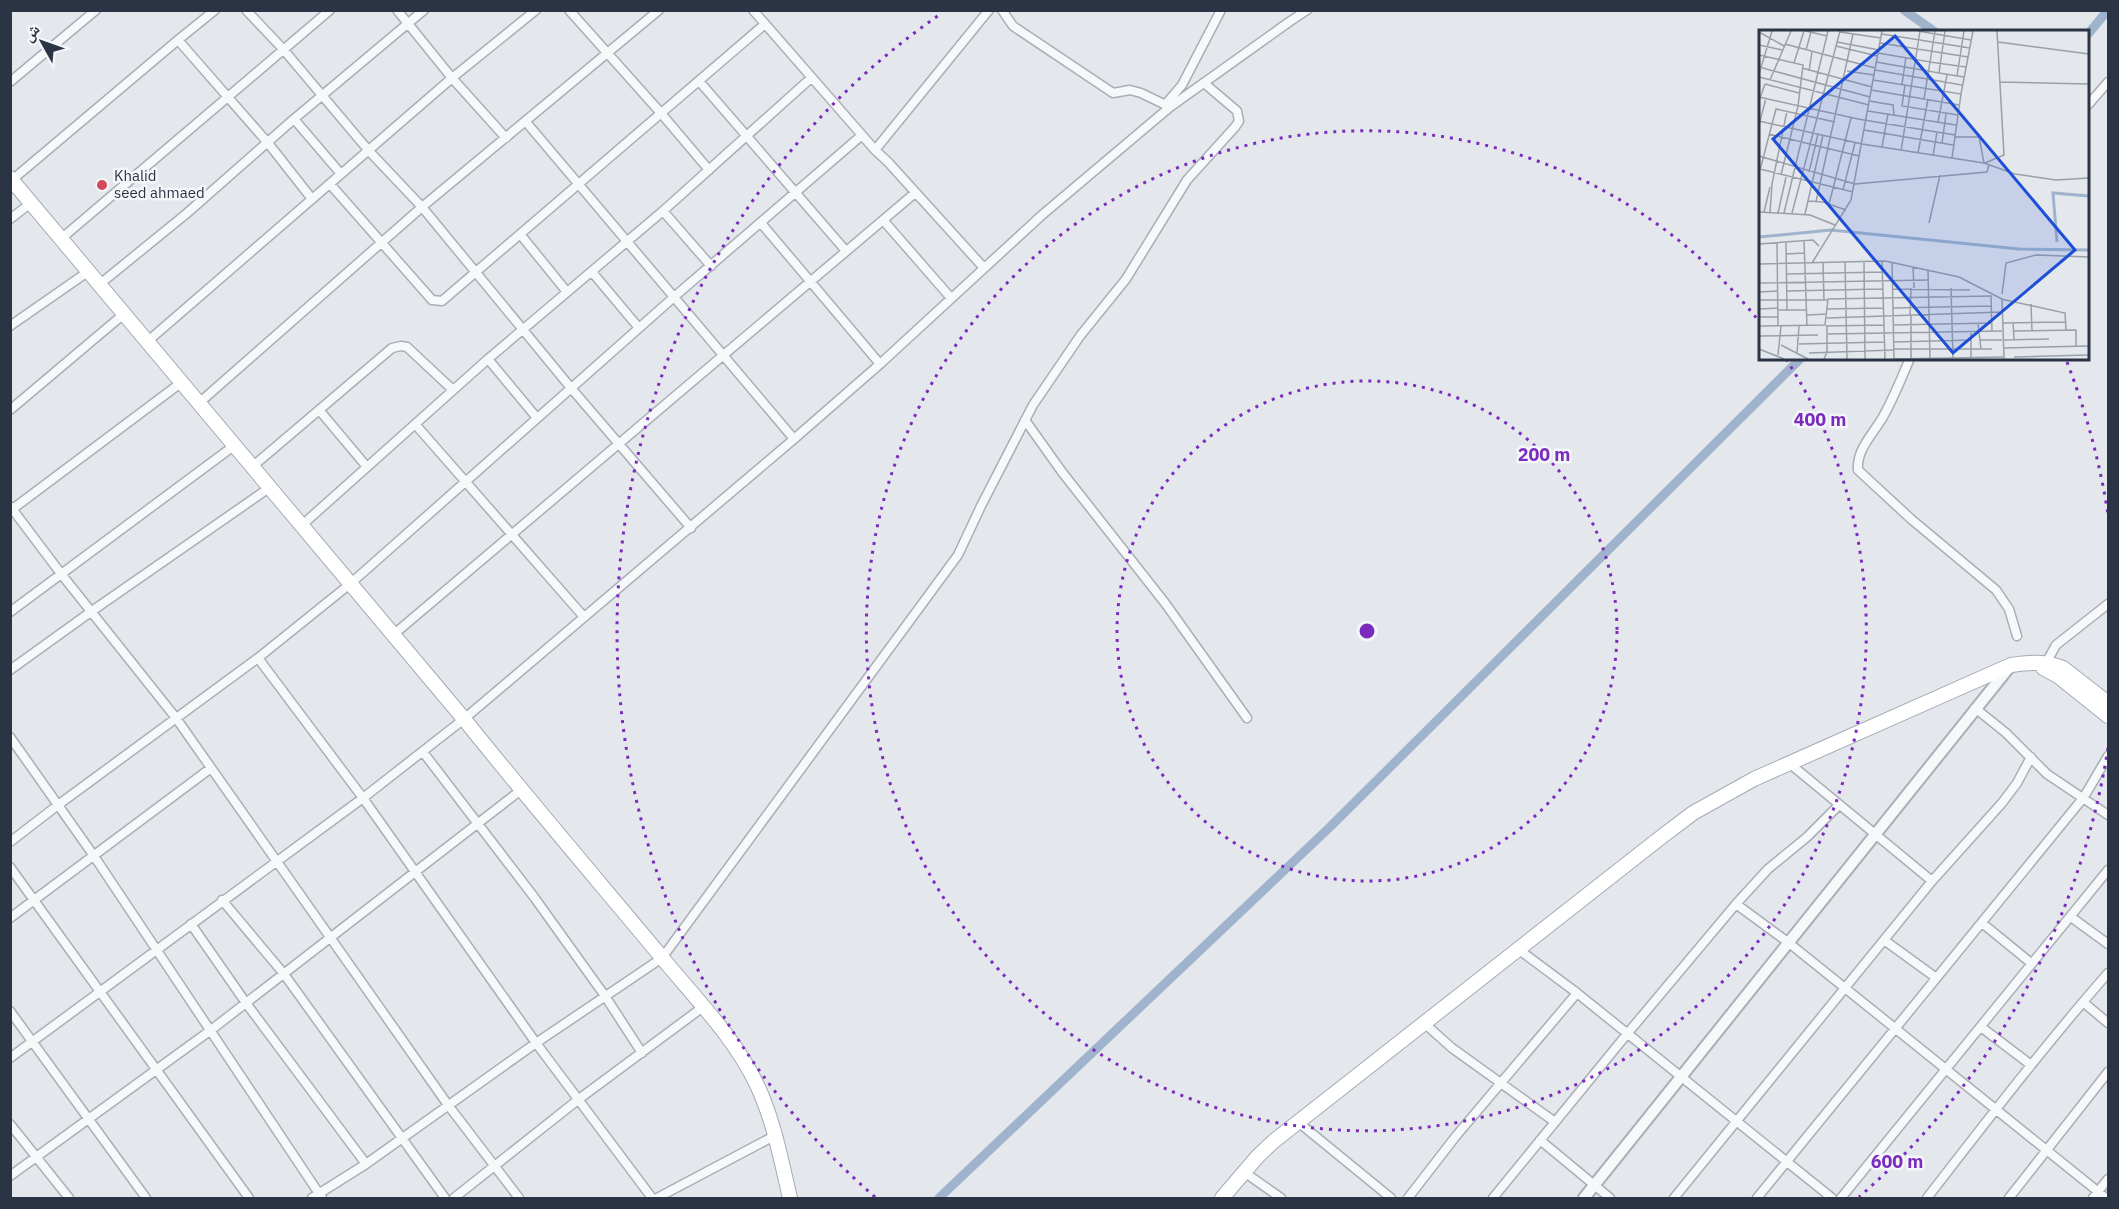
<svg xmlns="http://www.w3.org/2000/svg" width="2119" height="1209" font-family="'IBM Plex Sans','Noto Naskh Arabic',sans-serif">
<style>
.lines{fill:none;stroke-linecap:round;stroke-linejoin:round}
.canal{stroke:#9fb4cc;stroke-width:9}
.minor-casing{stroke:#a9aeb7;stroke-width:11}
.tertiary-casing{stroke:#a9aeb7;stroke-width:14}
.primary-casing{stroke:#a3abb8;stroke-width:16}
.minor{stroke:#f7f8fa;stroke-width:8}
.tertiary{stroke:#f7f8fa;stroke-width:10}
.primary{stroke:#fff;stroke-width:14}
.ring{fill:none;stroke:#7b2cbf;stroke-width:3;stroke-dasharray:3 6}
.poi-dot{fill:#d1495b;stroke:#f4f6f9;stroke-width:2}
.labels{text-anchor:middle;stroke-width:5;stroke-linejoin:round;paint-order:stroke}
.poi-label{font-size:15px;fill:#2b3445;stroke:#f4f6f9;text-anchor:start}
.inset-river{fill:none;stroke:#9fb4cc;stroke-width:3}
.inset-road{fill:none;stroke:#9a9fa9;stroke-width:1.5}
.view{fill:#1d4ed8;fill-opacity:0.15;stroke:#1d4ed8;stroke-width:3}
.inset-edge{fill:none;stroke:#2b3445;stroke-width:3}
.centre{fill:#7b2cbf;stroke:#f4f6f9;stroke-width:3}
.ring-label{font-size:18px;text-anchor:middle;font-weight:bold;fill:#7b2cbf;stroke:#f4f6f9;stroke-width:5;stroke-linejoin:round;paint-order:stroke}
</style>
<rect width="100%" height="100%" fill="#e4e7ec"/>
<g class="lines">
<!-- canal -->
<path class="canal" d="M1904 10 1935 32
M2088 34 2108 10
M939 1198 1331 826 1801 358"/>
<!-- minor casing -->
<g class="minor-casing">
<path id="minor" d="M246 10 283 49 369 151 422 207 571 388 691 528
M397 10 452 78 506 138
M569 10 660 112 709 170
M753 10 875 150 888 162 984 268
M1002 10 1013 26 1113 93 1130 90 1141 93 1170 107
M178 40 268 143 312 199
M699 81 846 251
M10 82 96 10
M1165 105 1182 85 1221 10
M2088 105 2108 82
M294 119 341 174
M526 122 794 439
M875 150 989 10
M12 180 178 40 215 10
M330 184 432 300 442 301 765 24
M663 211 711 266
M10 219 31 203
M883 220 951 298
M761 223 880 364
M520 234 567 292
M62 238 330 10
M592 272 639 328
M100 284 186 214 294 119 424 10
M10 326 89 271
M148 341 452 78 536 10
M1910 358C1902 377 1894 397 1884 415 1875 432 1856 449 1858 470L1911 519 1996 590 2009 609 2017 636
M488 359 537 418
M199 403 422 207 659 10
M10 410 125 313
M320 411 367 467
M1025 420 1062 472 1165 603 1247 718
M415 424 584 617
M252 467 392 348 401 346 407 347 453 390
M10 506 62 575 176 718 448 1105 519 1198
M10 511 182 382
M301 526 488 359 663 211 811 78
M10 612 235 445
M393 635 915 193
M258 658 363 798 536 1043 652 1198
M2045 665 2056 645 2108 604
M10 670 92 611 269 488
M1975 708 2006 733 2047 774 2108 815
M10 737 94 856 322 1198
M423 752 534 897 605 996 642 1053
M1789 763 1932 881
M10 842 58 805 258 658 350 584 674 297 862 135
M10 867 249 1198
M222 900 284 974 445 1198
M1736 904 1789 943 2106 1198
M2071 917 2108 944
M10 918 211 768
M1982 923 2031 963
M191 924 246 1003 366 1164
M1884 940 1935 977
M1518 949 1577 993 1832 1198
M2083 1002 2108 1023
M10 1011 146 1198
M1424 1023 1452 1048 1555 1122
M1981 1027 2031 1065
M10 1058 363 798 464 719 794 439 880 364 1042 215 1170 107 1289 22 1307 10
M1298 1122 1391 1198
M10 1124 69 1198
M1540 1140 1610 1198
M1244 1172 1281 1198
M10 1176 211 1030 521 790
M312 1198 366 1164 536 1043 662 958 958 555 981 506 1033 405 1080 336 1126 279 1187 180 1235 127 1239 121 1237 111 1204 83
M454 1198 579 1099 703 1007
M657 1198 776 1135
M1408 1198 1456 1136 1577 993
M1493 1198 1627 1034 1736 904 1768 869 1807 837 1839 805
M1674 1198 1932 881 2002 803 2017 783 2031 757
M1757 1198 2084 797 2108 756
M1841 1198 2108 870
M1927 1198C1986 1122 2045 1045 2108 973
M2009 1198 2108 1072
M2093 1198 2108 1179"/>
</g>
<!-- tertiary casing -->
<g class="tertiary-casing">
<path id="tertiary" d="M1584 1198 2011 665"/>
</g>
<!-- primary casing -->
<g class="primary-casing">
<path id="primary" d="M10 178 464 719C528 799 594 876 659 954 693 996 734 1036 757 1085 774 1121 781 1160 790 1198
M2043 668 2058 676 2108 716
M1222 1198 1258 1156 1274 1141 1660 838 1693 813 1754 779 2011 665C2029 662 2046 661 2063 668L2108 703"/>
</g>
<!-- minor -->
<use href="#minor" class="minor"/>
<!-- tertiary -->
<use href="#tertiary" class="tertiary"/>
<!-- primary -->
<use href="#primary" class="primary"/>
</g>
<!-- distance rings -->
<g class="ring">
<circle cx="1367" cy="631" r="250"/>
<path d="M1786 359A500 500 0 1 1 1758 320"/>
<path d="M2108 748A750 750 0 0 1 1859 1197M875 1197A750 750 0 0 1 942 13M2067 362A750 750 0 0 1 2108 514"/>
</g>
<!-- markers -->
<circle class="poi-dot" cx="102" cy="185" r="6"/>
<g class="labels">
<!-- poi labels -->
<g class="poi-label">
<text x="114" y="181">Khalid<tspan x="114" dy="17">seed ahmaed</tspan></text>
</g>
</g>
<!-- overview -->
<g transform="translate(1759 30)">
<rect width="330" height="330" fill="#e4e7ec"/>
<path class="inset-river" d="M0 207 72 200 260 219 330 220M298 212 294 163 330 166"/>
<path class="inset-road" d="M47 1 68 6M159 1 212 10M0 2 25 16M81 2 122 8M123 4 211 18M78 12 120 20M239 12 330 24M121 13 209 27M26 14 116 38M0 15 23 20M77 16 118 26M47 20 52 2M119 23 171 32 176 1M0 25 44 35 39 76 22 145M117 32 180 43 186 1M35 33 45 1M0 37 111 67M43 38 113 57M116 40 203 55M50 41 53 22M88 41 115 45M180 43 205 47M0 44 13 1M198 46 205 1M0 47 110 75M11 50 32 1M114 50 202 64 193 128M241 52 330 54M6 54 40 63M143 54 147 27M146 55 143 76 199 85M112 60 200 75M202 64 214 1M0 67 99 89 196 105M165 69 171 32 207 37M0 71 6 54M110 71 134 75 135 85M109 81 197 95M0 91 103 114 225 133 256 144 297 150 330 148M179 92 188 45M0 95 7 68M105 100 194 115M10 104 100 126M195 107H220L225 133M183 113 187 84M123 117 129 84M142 121 161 1M159 123 169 69M0 126 96 154 228 142 230 135M174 126 178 102M226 133 245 125 238 1M1 139 94 162M1 140 17 79 76 92M50 142 59 104M84 160 96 113M49 171 64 172 87 180M57 172 94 4M70 174 92 88M0 182 51 185 76 195M5 182 11 157M11 183 13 154 28 81M19 183 27 147M25 183 69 1M33 183 81 1M46 184 64 105M170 193 181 145M45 211 48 296M18 213 19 296M27 213 28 280M0 214 54 210 60 216M27 224 45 223M105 231 106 329M123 231 126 329M86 232 88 329M133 232 135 329M53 233 92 170 123 1M64 233 65 270M0 234 126 231 200 247 243 269 245 329M154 237 155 258M169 241 171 329M28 244 124 242M0 253 170 250M192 258 194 328M133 259 211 260M28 261 124 259M0 262 18 261M243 264 247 233 277 225 330 227M232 266 233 301M242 269 306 283 307 300M0 270H68M272 274 273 301M134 278 232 276M0 279 19 278M68 279 125 278M19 280H47M0 283V319M48 285 68 284M152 285V329M151 286 152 258M0 287H19M68 288 243 282M254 292 255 310M219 293 222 319M244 293 307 292M134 295 233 293M0 296 66 295 69 269 233 266M68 296 125 295M254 301 317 300V317M212 302V328M69 304 243 301M0 306 59 305M221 310H243M245 310 290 309M135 312 212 310M40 314 125 312M22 315 49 329M245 318 329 316M0 319 25 329M134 319H233M38 323 40 296M50 323 134 320M19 325 22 296M255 327 329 325M65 329 68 322V295M135 329 244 327M330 329V286"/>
<path class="view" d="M136 6 316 220 194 323 14 109Z"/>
<rect width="330" height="330" class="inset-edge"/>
</g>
<circle cx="1367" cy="631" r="9" class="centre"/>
<g class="ring-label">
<text x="1820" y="426">400 m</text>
<text x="1544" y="461">200 m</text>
<text x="1897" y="1168">600 m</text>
</g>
<!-- border -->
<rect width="2119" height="1209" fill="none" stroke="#2b3445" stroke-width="24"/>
<!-- north arrow -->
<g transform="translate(42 42) rotate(310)" stroke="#f4f6f9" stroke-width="4.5" paint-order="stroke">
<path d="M0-4.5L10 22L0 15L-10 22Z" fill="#2b3445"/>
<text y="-9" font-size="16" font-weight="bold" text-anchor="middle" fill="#2b3445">ش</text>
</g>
</svg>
